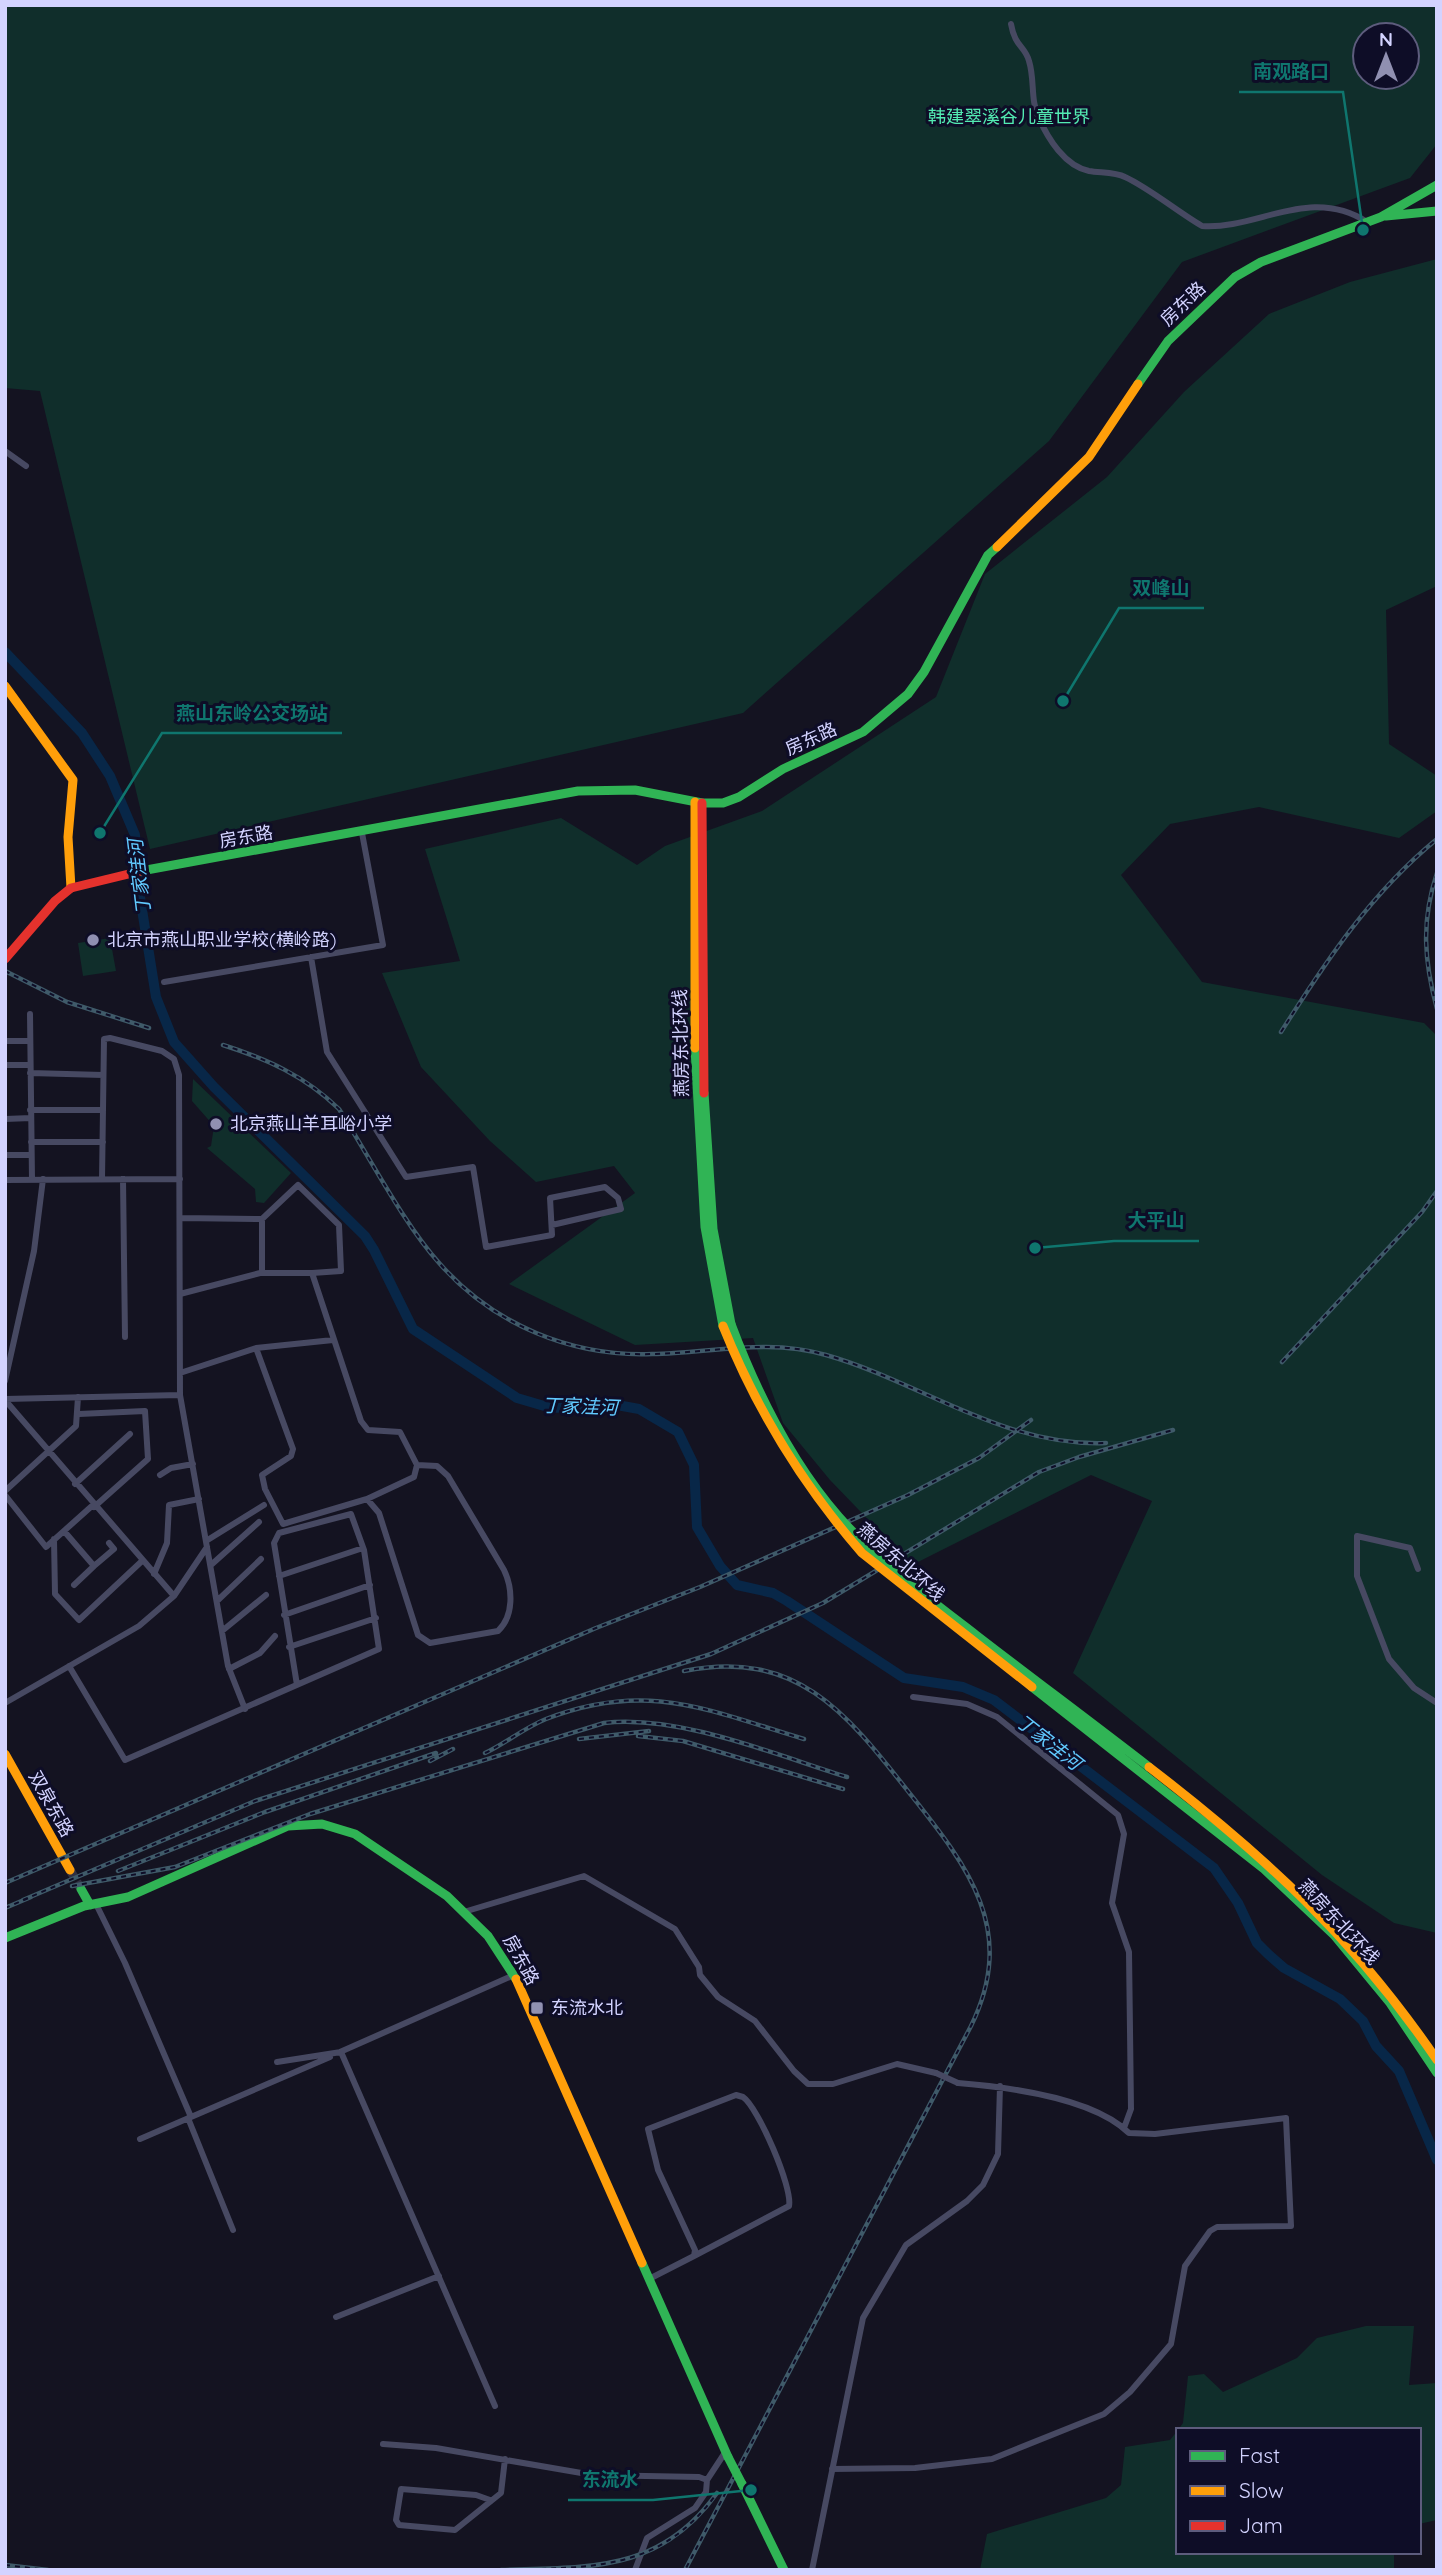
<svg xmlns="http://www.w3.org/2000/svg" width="1442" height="2575" font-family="Quicksand,'Noto Sans SC',sans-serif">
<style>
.green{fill:#102e2b;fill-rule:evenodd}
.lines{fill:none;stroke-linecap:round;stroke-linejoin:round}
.river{stroke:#082748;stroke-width:10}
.secondary-tunnel{stroke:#313042;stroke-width:9;stroke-dasharray:9 4.5;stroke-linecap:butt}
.street{stroke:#474962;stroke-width:6}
.fast{stroke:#30b455;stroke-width:9}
.slow{stroke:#ff9f0a;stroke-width:9}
.jam{stroke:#e5322d;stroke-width:9}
.rail-casing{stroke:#3f5a69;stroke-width:4.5}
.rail{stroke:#0e0d27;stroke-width:2;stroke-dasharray:5;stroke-linecap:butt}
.street-bridge{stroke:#474962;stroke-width:6}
.fast-bridge{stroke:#30b455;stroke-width:9}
.slow-bridge{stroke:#ff9f0a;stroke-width:9}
.poi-dot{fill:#9090b1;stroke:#0e0d27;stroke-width:2.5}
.labels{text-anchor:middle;stroke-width:6;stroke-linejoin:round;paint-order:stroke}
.park-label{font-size:18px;fill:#53ebb2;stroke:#0e0d27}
.street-label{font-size:18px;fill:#d3d3ff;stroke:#0e0d27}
.poi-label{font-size:18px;fill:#d3d3ff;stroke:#0e0d27;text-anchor:start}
.water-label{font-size:19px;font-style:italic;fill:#61caff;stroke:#0e0d27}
.leader{fill:none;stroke:#0f766e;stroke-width:2.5}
.callout-dot{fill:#0f766e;stroke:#0e0d27;stroke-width:2.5}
.callout-label{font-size:19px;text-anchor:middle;font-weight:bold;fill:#0f766e;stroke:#0e0d27;stroke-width:6;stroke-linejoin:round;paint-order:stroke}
</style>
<rect width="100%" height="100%" fill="#141321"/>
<!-- green -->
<path class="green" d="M5 5H1437V144L1410 178 1182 262 1049 441 743 713 150 849 40 391 5 388ZM1365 35H1407V77H1365Z
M1437 259V586L1386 610 1389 744 1437 776V811L1399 838 1259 807 1170 824 1121 875 1202 982 1424 1023 1437 1036V1933L1394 1923 1322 1875 1073 1673 1152 1501 1091 1475 912 1565 830 1480 783 1423 753 1338 635 1345 509 1284 635 1193 614 1166 536 1182 490 1141 421 1067 382 973 460 961 425 849 561 818 637 865 665 846 762 811 936 697 985 574 1107 477 1184 392 1269 314 1350 282Z
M110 938 116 971 83 976 78 943Z
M193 1079 291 1173 264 1203 256 1202 255 1189 207 1148 211 1146 214 1126 192 1101Z
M1366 2326H1414L1409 2385 1437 2383V2520L1419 2524V2430H1178L1183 2423 1188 2376 1204 2374 1223 2392 1297 2358 1317 2338Z
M1178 2430V2552H1394V2570H980L987 2534 1106 2498 1121 2485 1125 2447 1170 2440Z"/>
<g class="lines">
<!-- river -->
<path class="river" d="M5 652 82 733 110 776 135 835 140 897 156 997 174 1042 214 1087 365 1236 374 1250 413 1329 517 1398 551 1408 617 1405 639 1409 678 1432 694 1465 697 1527 720 1566 737 1585 773 1593 787 1601 904 1678 963 1687 994 1700 1214 1868 1238 1903 1257 1943 1268 1954 1284 1968 1340 1999 1363 2021 1376 2046 1399 2071 1437 2160"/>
<!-- secondary-tunnel -->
<path class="secondary-tunnel" d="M70 1870 81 1889"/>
<!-- street -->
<path class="street" d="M1011 24C1015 47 1025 46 1029 61 1035 80 1030 100 1039 118 1048 139 1065 166 1089 171 1100 173 1115 172 1125 177 1149 188 1178 212 1202 226 1257 230 1310 185 1367 222
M5 451 26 466
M311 957 327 1052 406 1177 473 1167 486 1247 552 1235 550 1198 605 1187 618 1198 621 1209 552 1225
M164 982 383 945 362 833
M30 1014 32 1179
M5 1041H30
M5 1065H30
M30 1073 103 1075
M30 1110H103
M5 1119 31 1118
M31 1142H103
M5 1155H31
M102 1179 104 1039 110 1038 162 1051 174 1059 179 1075 180 1395 228 1666 245 1709
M123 1179 125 1337
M5 1180 180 1179
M180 1218 262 1219 298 1185 339 1225 341 1271 312 1273
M262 1219V1273
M180 1294 260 1273H312L361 1421 368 1430 400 1432 417 1465 414 1477 367 1499 283 1524 265 1489 262 1475 291 1456 293 1449 256 1348
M180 1373 256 1348 333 1340
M5 1381 34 1251 43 1179
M5 1399 180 1395
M5 1400 174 1596
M79 1414 145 1411 148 1459 94 1507
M160 1475 171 1468 193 1464
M75 1484 130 1434
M5 1491 76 1426 78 1397
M5 1495 46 1547 93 1505
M367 1499 379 1513 418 1635 430 1643 498 1631C514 1616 513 1589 504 1570L448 1476 437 1466 417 1465
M64 1531 94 1566 74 1585
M54 1539 55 1594 79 1620 142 1561
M206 1541 264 1505
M211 1565 259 1522
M94 1566 114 1549 109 1543
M1418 1569 1410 1548 1357 1536V1576L1389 1659 1414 1688 1437 1703
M154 1574 167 1543 169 1505 199 1499
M279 1576 363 1548
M217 1601 261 1559
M284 1615 370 1585
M222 1631 266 1595
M289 1647 376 1618
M69 1666 125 1760 379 1649 364 1550 351 1514 279 1533 274 1543 297 1685
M229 1669 260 1653 275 1636
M913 1697 967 1704 997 1717 1118 1815 1124 1834 1112 1903 1129 1952 1131 2109 1124 2128
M5 1703 139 1626 174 1596 207 1547
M96 1904 125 1963 191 2117 188 2118 233 2230
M467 1911 584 1876 675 1929 699 1967 700 1975 718 1997 755 2021 794 2071 808 2084H833L897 2064 936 2073
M340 2052 514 1975
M277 2062 341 2052 495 2406
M140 2139 330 2057
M649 2279 694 2256 695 2250 658 2170 648 2129 736 2095 743 2097C758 2107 793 2188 789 2206L694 2256
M336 2317 439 2276
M383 2444 436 2448 593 2475 699 2477 707 2480 706 2492 695 2508 647 2538 635 2570
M832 2469 915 2468 992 2459 1104 2414 1130 2392 1171 2344 1185 2266 1210 2231 1217 2227 1291 2226 1286 2118 1155 2134 1129 2133C1093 2098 1007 2087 958 2083
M707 2480 726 2451
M490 2500 476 2495 401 2489 396 2520 399 2525 455 2530 501 2493 505 2459
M812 2570 863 2318 906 2245 967 2201 983 2185 998 2154 1000 2086"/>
<!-- fast -->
<path class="fast" d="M1386 216 1437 211
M1138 384 1168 341 1235 277 1261 262 1381 217 1437 185
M141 871 578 791 635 790 702 803H723L739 797 783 769 863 732 908 694 924 672 988 555 997 547
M695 1048 705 1227 723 1326
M704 1093 713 1229 731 1324
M81 1889 90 1905
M5 1938 84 1906 128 1897 288 1826 322 1824 355 1834 447 1896 488 1936 516 1979
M642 2263 728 2457
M742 2484 784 2570"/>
<!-- slow -->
<path class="slow" d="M997 547 1089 457 1138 384
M5 686 73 780 68 837 71 888
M695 802V1048
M5 1754 70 1870
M516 1979 642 2263"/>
<!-- jam -->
<path class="jam" d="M702 803 704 1093
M5 959 55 901 71 888 141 871"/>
<!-- rail casing -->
<g class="rail-casing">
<path id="rail" d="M1437 873C1421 921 1424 961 1437 1009
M5 971 67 1002 149 1028
M1281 1032C1326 961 1371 893 1437 839
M223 1045C267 1059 305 1076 339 1109 369 1156 403 1223 440 1264 494 1325 572 1357 652 1354 711 1353 768 1338 826 1355 921 1382 1003 1447 1106 1443
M1282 1362 1422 1212 1437 1191
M684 1671C798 1648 848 1715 911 1795 968 1867 1018 1930 971 2026L685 2570
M638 1736 683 1741 843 1789
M579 1739 649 1731
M485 1753C506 1743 524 1728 546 1719 647 1680 707 1710 804 1739
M430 1761 453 1749
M118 1871 265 1812 436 1753
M5 1883 596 1628 700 1587 908 1495 979 1458 1031 1420
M72 1886 175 1867 310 1814 604 1723C678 1714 776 1755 847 1777
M23 1900 255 1801 711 1654 823 1603 1039 1472 1079 1457 1173 1430
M5 1908 31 1897
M5 2565 48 2570
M501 2570C589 2567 660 2573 717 2493"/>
</g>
<!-- rail -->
<use href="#rail" class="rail"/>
<!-- street-bridge -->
<path class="street-bridge" d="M936 2073 958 2083"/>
<!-- fast-bridge -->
<path class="fast-bridge" d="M731 1324C757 1393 790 1461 839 1517 879 1562 928 1598 976 1635 1033 1679 1091 1722 1149 1767
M1032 1687 1264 1869 1334 1935 1390 2003 1437 2073
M728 2457 742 2484"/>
<!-- slow-bridge -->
<path class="slow-bridge" d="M723 1326C757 1411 802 1484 862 1553L1032 1687
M1149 1767C1266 1857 1353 1937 1437 2060"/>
</g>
<!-- markers -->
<g class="poi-dot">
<circle cx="93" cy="940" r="7"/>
<circle cx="216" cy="1124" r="7"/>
<rect x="530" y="2001" width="14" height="14" rx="3.5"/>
</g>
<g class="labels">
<!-- park labels -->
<g class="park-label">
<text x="1009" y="123">韩建翠溪谷儿童世界</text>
</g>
<!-- street labels -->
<g class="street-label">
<text transform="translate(1183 304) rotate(-44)" y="6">房东路</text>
<text transform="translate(811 739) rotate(-24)" y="6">房东路</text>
<text transform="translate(246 837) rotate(-10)" y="6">房东路</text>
<text transform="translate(681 1043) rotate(-91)" y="6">燕房东北环线</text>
<text transform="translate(901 1562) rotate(41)" y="6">燕房东北环线</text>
<text transform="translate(51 1804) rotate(61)" y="6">双泉东路</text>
<text transform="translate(1339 1922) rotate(47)" y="6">燕房东北环线</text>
<text transform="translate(521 1960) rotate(61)" y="6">房东路</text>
</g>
<!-- poi labels -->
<g class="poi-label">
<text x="107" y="946">北京市燕山职业学校(横岭路)</text>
<text x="230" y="1130">北京燕山羊耳峪小学</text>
<text x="551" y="2014">东流水北</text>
</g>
<!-- water labels -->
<g class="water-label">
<text transform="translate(139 877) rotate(-97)" y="7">丁家洼河</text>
<text transform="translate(580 1406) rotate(2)" y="7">丁家洼河</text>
<text transform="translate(1049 1742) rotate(38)" y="7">丁家洼河</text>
</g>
</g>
<!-- callouts -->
<path class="leader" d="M1363 230L1343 92H1239M1063 701L1119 608H1204M100 833L162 733H342M1035 1248L1114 1241H1199M751 2490L653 2500H568"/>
<g class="callout-dot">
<circle cx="1363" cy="230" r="7"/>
<circle cx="1063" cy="701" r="7"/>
<circle cx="100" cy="833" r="7"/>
<circle cx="1035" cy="1248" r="7"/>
<circle cx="751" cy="2490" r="7"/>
</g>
<g class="callout-label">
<text x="1291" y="78">南观路口</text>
<text x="1161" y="595">双峰山</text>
<text x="252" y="720">燕山东岭公交场站</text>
<text x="1156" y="1227">大平山</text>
<text x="610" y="2486">东流水</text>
</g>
<!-- border -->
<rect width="1442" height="2575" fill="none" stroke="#d3d3ff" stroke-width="14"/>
<!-- legend -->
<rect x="1176" y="2428" width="245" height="126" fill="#0e0d27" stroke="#5d5c7d" stroke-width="2"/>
<rect x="1190" y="2451" width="35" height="10" fill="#30b455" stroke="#5d5c7d" stroke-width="2"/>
<text x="1239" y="2463" font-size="21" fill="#d3d3ff">Fast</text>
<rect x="1190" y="2486" width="35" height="10" fill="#ff9f0a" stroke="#5d5c7d" stroke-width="2"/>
<text x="1239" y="2498" font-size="21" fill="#d3d3ff">Slow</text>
<rect x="1190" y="2521" width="35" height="10" fill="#e5322d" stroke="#5d5c7d" stroke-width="2"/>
<text x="1239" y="2533" font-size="21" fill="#d3d3ff">Jam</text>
<!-- north arrow -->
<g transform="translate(1386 56)"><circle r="33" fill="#0e0d27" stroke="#5d5c7d" stroke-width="2"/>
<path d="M0-5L12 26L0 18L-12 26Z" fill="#9090b1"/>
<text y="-10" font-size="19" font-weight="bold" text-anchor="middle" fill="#d3d3ff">N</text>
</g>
</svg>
